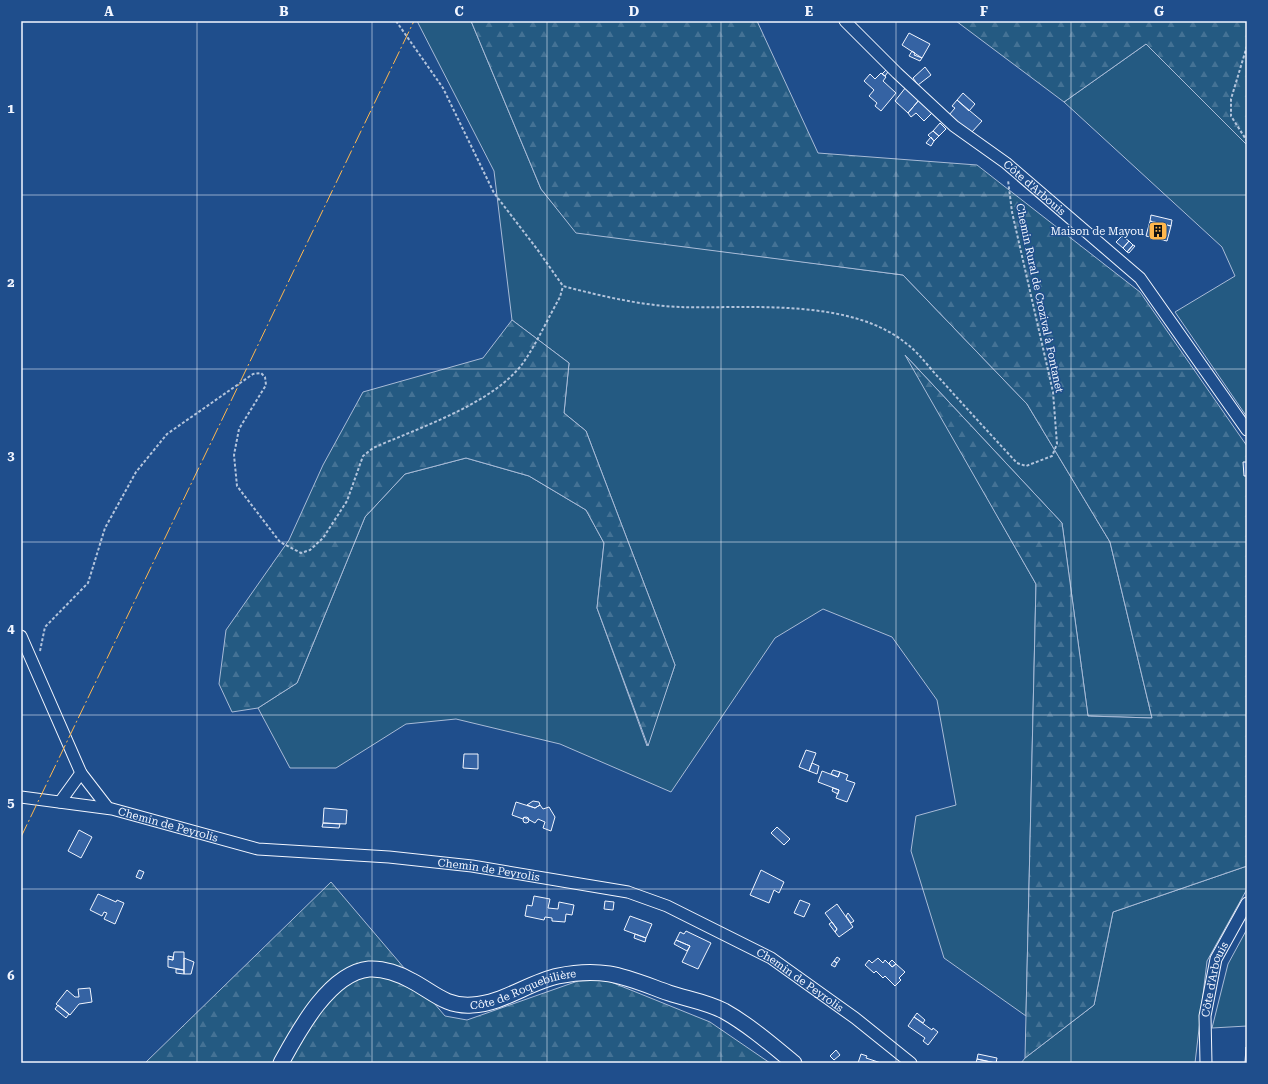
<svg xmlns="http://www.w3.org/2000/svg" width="1268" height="1084" font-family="'Roboto Serif',serif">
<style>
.grass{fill:#245a82;stroke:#a8bbd7}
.forest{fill:url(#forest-firs);stroke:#a8bbd7}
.building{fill:#3563a3;stroke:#f2f6ff}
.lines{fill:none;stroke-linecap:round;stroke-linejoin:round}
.street-casing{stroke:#f2f6ff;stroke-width:13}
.secondary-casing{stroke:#f2f6ff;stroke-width:17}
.path{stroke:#b3c4dc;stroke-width:2;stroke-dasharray:3 2;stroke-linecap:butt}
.street{stroke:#1f4e8c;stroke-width:11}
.secondary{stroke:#1f4e8c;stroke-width:15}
.power{stroke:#ffb74d;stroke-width:1;stroke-dasharray:14 3 2 3;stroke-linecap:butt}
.grid{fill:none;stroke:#f2f6ff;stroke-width:1;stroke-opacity:0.55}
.labels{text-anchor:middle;stroke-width:3;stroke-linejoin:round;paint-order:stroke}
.street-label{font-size:11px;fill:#f2f6ff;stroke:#1f4e8c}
.poi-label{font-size:11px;fill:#f2f6ff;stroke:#1f4e8c;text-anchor:end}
.neatline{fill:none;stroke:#f2f6ff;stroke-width:1.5}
.grid-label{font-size:13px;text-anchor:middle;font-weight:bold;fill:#f2f6ff}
</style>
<defs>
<pattern id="forest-firs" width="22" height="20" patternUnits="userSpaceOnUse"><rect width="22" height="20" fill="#245a82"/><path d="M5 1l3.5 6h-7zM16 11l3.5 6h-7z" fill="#447295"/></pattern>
</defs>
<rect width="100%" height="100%" fill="#1f4e8c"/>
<!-- grass -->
<path class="grass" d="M417 21H471L541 189 576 232 903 275 1027 404 1110 542 1152 718 1088 716 1062 523 907 357 1036 584 1026 1016 944 958 911 851 916 816 956 805 937 700 892 637 823 609 775 638 671 792 560 744 456 719 406 724 336 768H290L258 708 297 683 365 517 405 474 466 458 529 476 586 510 604 543 597 608 647 746 675 665 586 431 564 413 569 363 512 320 494 171Z
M1146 44 1247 145V417L1175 312 1235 276 1222 247 1064 102Z
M1247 866V889L1207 961 1195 1063H1021L1025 1058 1094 1005 1113 912Z
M1247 929V1026L1212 1028 1228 964Z"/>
<!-- forest -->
<path class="forest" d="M471 21H757L818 153 977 165 1140 292 1247 446V866L1113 912 1094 1005 1025 1058 1036 584 905 355 1062 523 1088 716 1152 718 1110 542 1027 404 903 275 576 233 541 189Z
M956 21H1247V145L1146 44 1064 102Z
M512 320 569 363 564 413 586 431 675 665 648 746 597 608 604 543 586 510 529 476 466 458 405 474 365 517 297 683 258 708 232 712 219 684 226 630 289 540 323 465 363 392 483 358Z
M331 882 445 1016 467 1020 578 981 606 980 710 1022 770 1063H145Z"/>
<!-- building -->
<path class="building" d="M909 33 930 44 922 58 902 45Z
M912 51 915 53 914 55 922 58 920 61 909 56Z
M925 67 931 75 918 85 913 78Z
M886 70 888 72 885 76 882 74Z
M881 73 886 77 883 81 896 93 881 111 875 106 877 103 869 96 874 90 864 81 870 74 875 79Z
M906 87 919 100 908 113 895 101Z
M963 93 975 104 969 111 957 100Z
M919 100 933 112 924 121 916 113 911 117 908 113Z
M957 100 982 121 971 133 949 115 955 108 952 106Z
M940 123 946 129 939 136 933 131Z
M933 131 939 136 934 141 928 135Z
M931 137 934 141 931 146 926 143Z
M1151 215 1172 220 1171 226 1150 221Z
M1150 221 1171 226 1167 241 1146 236Z
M1122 236 1129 241 1123 248 1116 242Z
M1129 241 1133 245 1127 252 1123 248Z
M1133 245 1135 246 1129 253 1127 252Z
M1243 462H1247V476H1244Z
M806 750 816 753 809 771 799 767Z
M464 754H478V769L463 768Z
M812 763 819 766 817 774 809 771Z
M833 770 840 772 838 777 831 774Z
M822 771 838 777 840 772 848 775 846 780 855 783 847 802 836 798 839 790 818 782Z
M833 788 839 790 838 794 832 791Z
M533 801 539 802 540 805 535 808 527 805Z
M516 802 535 808 540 805 543 809 549 807 555 817 551 831 543 828 545 822 538 819 535 823 524 817 523 819 512 815Z
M324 808 347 810 346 824 323 823Z
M523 820a3 3 0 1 1 6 0a3 3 0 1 1-6 0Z
M323 823 340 824 339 828 322 827Z
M777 827 790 839 784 845 771 833Z
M79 830 92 837 81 858 68 851Z
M139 870 144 872 141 879 136 877Z
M761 870 784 882 779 893 774 890 769 903 750 895Z
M98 894 116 902 117 900 124 903 115 924 104 919 107 913 104 912 102 916 90 910Z
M534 896 550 899 548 908 558 909 559 902 574 905 572 915 566 914 565 922 552 921V918L545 917 544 920 525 916 527 905 532 906Z
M800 900 810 904 804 917 794 913Z
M605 901 614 902 613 910 604 909Z
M837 904 853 927 839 937 835 932 837 929 825 913Z
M848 913 854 921 851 923 846 916Z
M630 916 652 924 646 938 624 930Z
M832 922 837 929 835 932 829 924Z
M686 931 711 943 698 969 682 962 690 946 676 940 680 932 684 934Z
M635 934 646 938 645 942 634 938Z
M676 940 690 946 687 951 674 944Z
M174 952H184V970L168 967V959L173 960Z
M168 956 173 957V960L168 959Z
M837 957 840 959 837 963 834 961Z
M184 958 194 962 191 974H184Z
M878 958 883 963 885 960 892 967 896 964 905 972 899 978 901 980 895 986 885 976 883 978 876 971 874 973 865 965 869 960 872 963Z
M892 960 896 964 892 967 889 963Z
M834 961 837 963 835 967 831 965Z
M176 969 184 970V974L176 973Z
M90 988 92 1002 79 1004 70 1015 56 1004 67 990 75 997H79L78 989Z
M58 1005 69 1014 66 1018 55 1009Z
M917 1013 925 1020 923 1023 914 1017Z
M914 1017 932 1030 933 1028 938 1032 928 1045 923 1041 925 1038 908 1026Z
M1246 1047 1247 1063H1245Z
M836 1050 840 1055 834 1060 830 1056Z
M861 1054 867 1056 866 1058 881 1063H858Z
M978 1054 997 1058 996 1063 977 1059Z
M977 1059 995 1063H976Z"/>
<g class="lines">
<!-- street casing -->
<g class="street-casing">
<g id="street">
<path id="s1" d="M845 21 897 73 954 126 1006 163 1140 278 1247 430"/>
<path d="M21 636 81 773 108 808"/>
<path id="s2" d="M21 797 112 809 258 849 389 857 472 866 628 892 667 906 771 958 855 1018 911 1063"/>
<path d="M60 802 81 773"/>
<path id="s3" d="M1206 1063 1205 1016 1216 959 1247 903"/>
</g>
</g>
<!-- secondary casing -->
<g class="secondary-casing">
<g id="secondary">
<path id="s4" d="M281 1063C298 1032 329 973 369 969 383 968 400 974 412 981 433 992 446 1007 472 1005 502 1004 529 982 558 976 605 966 627 978 669 993 687 999 707 1002 724 1011 749 1025 772 1045 794 1063"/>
</g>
</g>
<!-- path -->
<path class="path" d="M396 21 443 88 494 193 537 249 563 286C601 296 639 305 679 307 748 309 850 297 907 344 920 354 930 369 942 381 967 409 992 436 1017 463L1026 466 1052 456 1057 444 1053 392 1012 212 1008 180
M1247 46 1231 99V116L1247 141
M40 651 45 627 88 583 105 528 136 472 167 434 253 374 261 373 265 377 266 385 239 429 234 455 237 486 280 542 301 553 310 550 323 538 347 501 363 456 373 448C418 428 493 404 523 363 537 343 548 318 560 297L563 286"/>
<!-- street -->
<use href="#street" class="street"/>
<!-- secondary -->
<use href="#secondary" class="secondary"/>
<!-- power -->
<path class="power" d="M21 837 414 21"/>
</g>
<!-- grid -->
<path class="grid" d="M197 21V1063M372 21V1063M547 21V1063M721 21V1063M896 21V1063M1071 21V1063M21 195H1247M21 369H1247M21 542H1247M21 715H1247M21 889H1247"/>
<!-- icons -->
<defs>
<g id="building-square" transform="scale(1)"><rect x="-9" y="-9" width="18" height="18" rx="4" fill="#ffb74d" stroke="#1f4e8c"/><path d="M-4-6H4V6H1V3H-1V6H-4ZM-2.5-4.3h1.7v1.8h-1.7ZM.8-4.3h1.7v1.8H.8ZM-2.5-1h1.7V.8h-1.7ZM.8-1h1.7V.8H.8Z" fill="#111"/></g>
</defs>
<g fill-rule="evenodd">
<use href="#building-square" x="1158" y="231"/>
</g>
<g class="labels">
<!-- street labels -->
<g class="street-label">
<text dy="4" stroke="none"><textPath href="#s1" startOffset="253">Côte d'Arbouis</textPath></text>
<text transform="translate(1040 298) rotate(78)" y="4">Chemin Rural de Crozival à Fontanet</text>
<text dy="4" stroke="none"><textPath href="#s2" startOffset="150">Chemin de Peyrolis</textPath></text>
<text dy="4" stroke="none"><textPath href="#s2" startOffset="475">Chemin de Peyrolis</textPath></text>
<text dy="4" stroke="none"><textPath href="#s2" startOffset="810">Chemin de Peyrolis</textPath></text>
<text dy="4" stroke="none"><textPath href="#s3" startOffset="85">Côte d'Arbouis</textPath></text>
<text dy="4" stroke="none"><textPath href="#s4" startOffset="298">Côte de Roquebilière</textPath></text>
</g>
<!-- poi labels -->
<g class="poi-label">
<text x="1144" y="235">Maison de Mayou</text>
</g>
</g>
<!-- border -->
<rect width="1268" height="1084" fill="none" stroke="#1f4e8c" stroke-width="44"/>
<rect x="22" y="22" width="1224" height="1040" class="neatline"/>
<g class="grid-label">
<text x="109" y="16">A</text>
<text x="284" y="16">B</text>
<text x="459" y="16">C</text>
<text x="634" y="16">D</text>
<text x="809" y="16">E</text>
<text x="984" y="16">F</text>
<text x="1159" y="16">G</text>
<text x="11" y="113">1</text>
<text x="11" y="287">2</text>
<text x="11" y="460">3</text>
<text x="11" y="633">4</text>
<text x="11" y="807">5</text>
<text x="11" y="980">6</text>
</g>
</svg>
